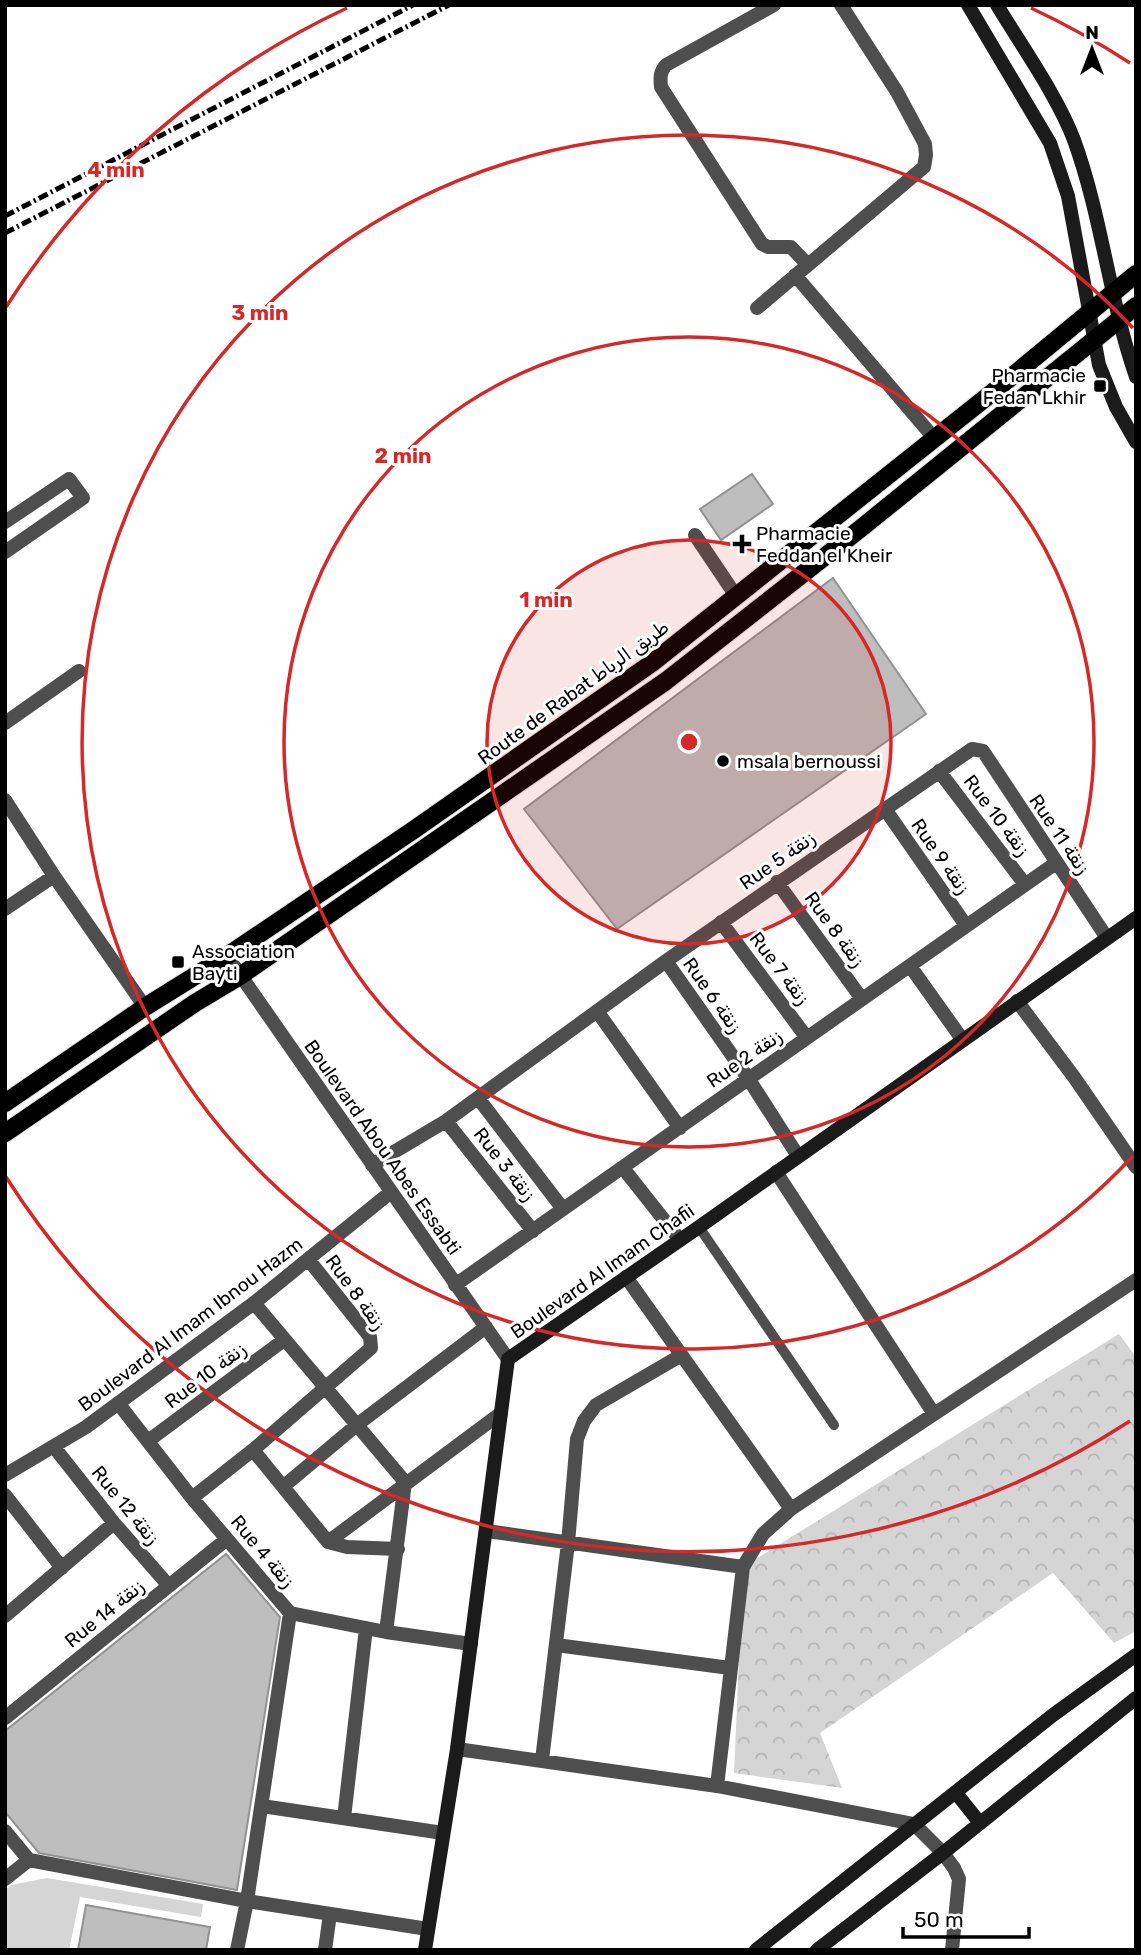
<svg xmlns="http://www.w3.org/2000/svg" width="1141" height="1955" font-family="Rubik,'Noto Naskh Arabic',sans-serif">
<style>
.green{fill:#d5d5d5}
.forest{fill:url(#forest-crowns)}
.building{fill:#bebebe;stroke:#929292;stroke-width:2}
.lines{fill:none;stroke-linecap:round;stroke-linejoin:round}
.primary-casing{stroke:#dbdbdb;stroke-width:20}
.lane{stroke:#4e4e4e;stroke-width:10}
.street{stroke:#4e4e4e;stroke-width:14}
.secondary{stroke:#1b1b1b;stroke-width:14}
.primary{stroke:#000;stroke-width:18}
.rail{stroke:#000;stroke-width:5;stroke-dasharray:10 3.5 2 3.5;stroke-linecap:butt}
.ring{fill:none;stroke:#d62828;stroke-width:3.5}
.poi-dot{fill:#000;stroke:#fff;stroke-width:2.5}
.labels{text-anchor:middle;stroke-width:6;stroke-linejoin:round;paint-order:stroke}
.poi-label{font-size:19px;fill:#000;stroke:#fff;text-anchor:start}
.street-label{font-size:19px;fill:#000;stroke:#fff}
.centre{fill:#d62828;stroke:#fff;stroke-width:3.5}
.ring-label{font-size:21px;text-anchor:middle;font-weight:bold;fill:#d62828;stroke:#fff;stroke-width:6;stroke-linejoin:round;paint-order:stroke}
</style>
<defs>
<pattern id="forest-crowns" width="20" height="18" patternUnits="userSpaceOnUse" patternTransform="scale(1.75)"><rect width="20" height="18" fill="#d5d5d5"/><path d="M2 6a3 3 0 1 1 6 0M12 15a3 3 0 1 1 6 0" fill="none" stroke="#b5b5b5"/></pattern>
</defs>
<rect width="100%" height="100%" fill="#fff"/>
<!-- green -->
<path class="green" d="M47 1878 203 1904 201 1917 80 1897 69 1950H5V1890L11 1885Z"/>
<!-- forest -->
<path class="forest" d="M1119 1334 1136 1357V1631L1114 1643 1053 1573 820 1733 842 1788 734 1773 743 1567Z"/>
<!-- building -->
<path class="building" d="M752 474 773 504 721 540 700 509Z
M833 578 926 714 617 929 524 809Z
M226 1554 280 1617 237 1890 39 1853 5 1812V1731Z
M86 1905 210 1927 206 1950H78Z"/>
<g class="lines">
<!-- primary casing -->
<g class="primary-casing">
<path id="primary" d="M5 1103 145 1007 227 956 415 829 652 663 993 392 1136 274
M5 1133 195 1003 240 976 666 681 860 529 1136 306"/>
</g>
<!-- lane -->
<path class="lane" d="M699 1227 834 1425"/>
<!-- street -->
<path class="street" d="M774 5 666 65C660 72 660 77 661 87L762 244 768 247H791L807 264
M795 275 934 438
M757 308 924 167 926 155 925 144 897 92 841 5
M5 522 69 479 83 498 5 552
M695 535 736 596
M5 723 79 671
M939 771 1024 883
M5 800 54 876 145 1007
M885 809 965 924
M777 882 862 999
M5 909 54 876
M721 922 807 1038
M227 956 508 1359
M666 961 748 1078 798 1156
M910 966 962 1039
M1017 1001 1074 1077 1136 1167
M597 1011 680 1128
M478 1098 563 1209
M446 1121 533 1231
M372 1165 446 1121 666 961 972 749 983 751 1107 938
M623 1168 680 1240
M776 1172 934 1414
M626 1277 791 1509
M455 1285 1056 863
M254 1303 405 1482 386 1632
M118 1403 192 1498 290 1613 386 1632 471 1644
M148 1441 284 1340
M54 1447 114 1523 169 1586
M253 1450 328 1542 347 1547 398 1549
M5 1475 86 1427 254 1303 391 1192
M284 1486 358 1424 486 1327
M5 1495 62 1568
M192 1498 253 1450 371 1348 370 1337 308 1259
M487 1531 743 1567 717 1786
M328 1542 501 1413
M743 1567 763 1534 791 1509 1136 1280
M5 1616 114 1523
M556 1645 730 1668
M5 1718 227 1539
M457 1749 717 1786 914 1824 943 1853 954 1868 959 1879 952 1950
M542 1760 568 1543 577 1439 584 1421 596 1405 680 1356
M262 1806 443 1833
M344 1818 366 1628
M5 1831 29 1860 247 1901 428 1929
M5 1879 29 1860
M237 1950 247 1901 290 1613
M325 1950 330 1914"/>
<!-- secondary -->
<path class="secondary" d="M968 5 1050 143 1068 196 1099 365 1116 407 1136 442
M997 5C1021 45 1058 97 1074 140 1102 217 1109 299 1136 377
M956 1793 980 1823
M425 1950 457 1749 508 1359 699 1227 1136 918
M756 1950 1053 1715 1136 1655
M817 1950 943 1853 1136 1698"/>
<!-- primary -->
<use href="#primary" class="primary"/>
<!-- rail -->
<path class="rail" d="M5 216 413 5
M5 233 449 5"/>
</g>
<!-- distance rings -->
<circle cx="689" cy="742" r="202" fill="#d62828" fill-opacity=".12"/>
<g class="ring">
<circle cx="689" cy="742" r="202"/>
<circle cx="689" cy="742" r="405"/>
<path d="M1133 1156A607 607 0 1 1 1133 328"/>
<path d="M1130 1421A810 810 0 0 1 6 1177M6 307A810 810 0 0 1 347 8M1031 8A810 810 0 0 1 1130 63"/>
</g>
<!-- markers -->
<g class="poi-dot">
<rect x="1093" y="379" width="14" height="14" rx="3.5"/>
<path d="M738.5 533.5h7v7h7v7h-7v7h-7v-7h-7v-7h7z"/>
<circle cx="723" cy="761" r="7"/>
<rect x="171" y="955" width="14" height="14" rx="3.5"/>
</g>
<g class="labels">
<!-- poi labels -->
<g class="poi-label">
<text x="1086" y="382" text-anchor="end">Pharmacie<tspan x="1086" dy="22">Fedan Lkhir</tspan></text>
<text x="756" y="540">Pharmacie<tspan x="756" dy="22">Feddan el Kheir</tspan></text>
<text x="737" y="768">msala bernoussi</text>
<text x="192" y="958">Association<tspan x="192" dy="22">Bayti</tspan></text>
</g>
<!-- street labels -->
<g class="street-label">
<text transform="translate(573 692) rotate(-36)" y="7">Route de Rabat طريق الرباط</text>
<text transform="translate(997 815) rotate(53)" y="7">Rue 10 زنقة</text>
<text transform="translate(1060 834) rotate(56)" y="7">Rue 11 زنقة</text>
<text transform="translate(941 856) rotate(55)" y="7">Rue 9 زنقة</text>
<text transform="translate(777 860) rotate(-35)" y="7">Rue 5 زنقة</text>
<text transform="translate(835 929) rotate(54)" y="7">Rue 8 زنقة</text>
<text transform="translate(780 968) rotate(53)" y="7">Rue 7 زنقة</text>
<text transform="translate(713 995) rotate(55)" y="7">Rue 6 زنقة</text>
<text transform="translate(744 1058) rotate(-35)" y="7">Rue 2 زنقة</text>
<text transform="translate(383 1147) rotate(55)" y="7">Boulevard Abou Abes Essabti</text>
<text transform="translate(505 1164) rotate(52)" y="7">Rue 3 زنقة</text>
<text transform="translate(602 1271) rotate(-35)" y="7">Boulevard Al Imam Chafii</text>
<text transform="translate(356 1292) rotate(54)" y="7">Rue 8 زنقة</text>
<text transform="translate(190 1324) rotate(-37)" y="7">Boulevard Al Imam Ibnou Hazm</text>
<text transform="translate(205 1375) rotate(-37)" y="7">Rue 10 زنقة</text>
<text transform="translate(126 1505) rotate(51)" y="7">Rue 12 زنقة</text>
<text transform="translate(263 1551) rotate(50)" y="7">Rue 4 زنقة</text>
<text transform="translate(104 1613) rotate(-39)" y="7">Rue 14 زنقة</text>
</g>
</g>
<circle cx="689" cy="742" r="10" class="centre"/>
<g class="ring-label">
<text x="116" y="177">4 min</text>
<text x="260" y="320">3 min</text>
<text x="403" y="463">2 min</text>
<text x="546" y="607">1 min</text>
</g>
<!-- border -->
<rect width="1141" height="1955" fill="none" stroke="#000000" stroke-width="14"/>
<!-- north arrow -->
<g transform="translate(1092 49)" stroke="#ffffff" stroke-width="5" paint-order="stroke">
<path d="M0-5L12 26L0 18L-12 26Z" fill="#000000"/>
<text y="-10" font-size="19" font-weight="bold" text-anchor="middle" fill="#000000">N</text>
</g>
<!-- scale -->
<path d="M903 1927v10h126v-10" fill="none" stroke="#000000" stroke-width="3.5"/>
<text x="914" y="1927" font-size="21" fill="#000000" stroke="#ffffff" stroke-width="5" paint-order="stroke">50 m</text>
</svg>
